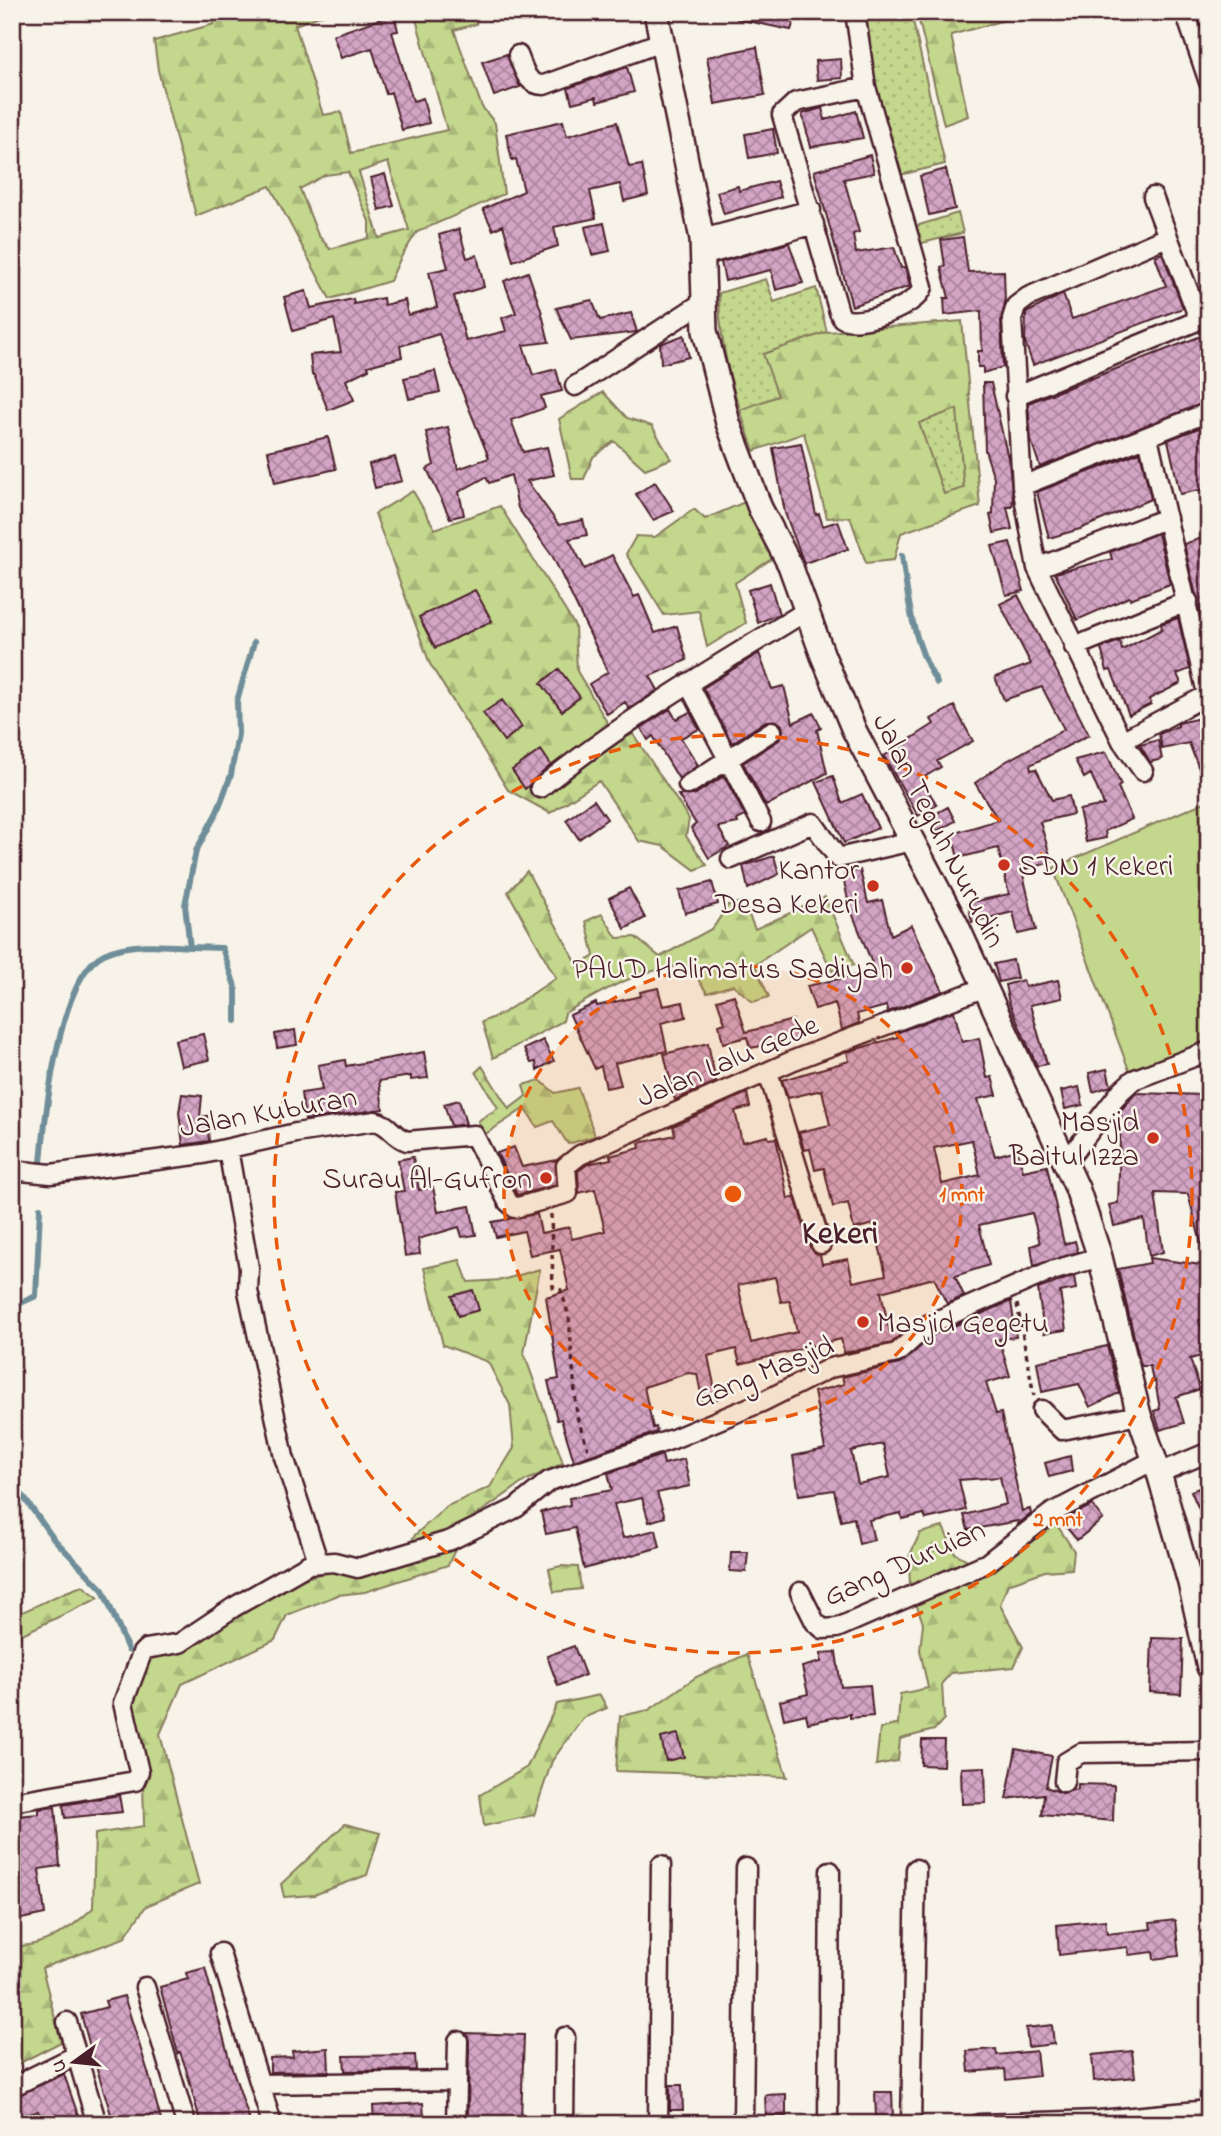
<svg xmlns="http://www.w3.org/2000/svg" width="1221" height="2136" font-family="'Indie Flower',sans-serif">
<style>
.grass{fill:url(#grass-dots);stroke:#867b5c;stroke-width:2}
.forest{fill:url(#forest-firs);stroke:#867b5c;stroke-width:2;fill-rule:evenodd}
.garden{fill:#c3d78d;stroke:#867b5c;stroke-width:2}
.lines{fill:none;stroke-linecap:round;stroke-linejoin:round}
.stream{stroke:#6f8e99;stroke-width:6}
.building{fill:url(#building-cross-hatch);stroke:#4a1f2b;stroke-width:2;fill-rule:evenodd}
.minor-casing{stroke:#4a1f2b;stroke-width:23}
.tertiary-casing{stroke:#4a1f2b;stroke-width:28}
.path{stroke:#4a1f2b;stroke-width:3.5;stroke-dasharray:5 5;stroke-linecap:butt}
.minor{stroke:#f7f3e8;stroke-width:18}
.tertiary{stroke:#f7f3e8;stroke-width:23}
.ring{fill:none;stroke:#e8590c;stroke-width:3.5;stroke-dasharray:12 9}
.poi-dot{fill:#c8321e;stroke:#f7f3e8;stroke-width:2.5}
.labels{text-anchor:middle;stroke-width:5;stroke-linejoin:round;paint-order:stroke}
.street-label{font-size:30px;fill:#4a1f2b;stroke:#f7f3e8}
.poi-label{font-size:30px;fill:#4a1f2b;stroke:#f7f3e8;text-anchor:end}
.quarter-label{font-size:33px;font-weight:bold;fill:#4a1f2b;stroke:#f7f3e8}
.centre{fill:#e8590c;stroke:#f7f3e8;stroke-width:3.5}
.ring-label{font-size:21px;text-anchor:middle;font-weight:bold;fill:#e8590c;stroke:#f7f3e8;stroke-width:5;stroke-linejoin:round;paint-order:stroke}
</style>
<defs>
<pattern id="grass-dots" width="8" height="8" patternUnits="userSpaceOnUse" patternTransform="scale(1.75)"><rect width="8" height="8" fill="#c3d78d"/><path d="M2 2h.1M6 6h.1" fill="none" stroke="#a9b87a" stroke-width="1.8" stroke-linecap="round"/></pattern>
<pattern id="forest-firs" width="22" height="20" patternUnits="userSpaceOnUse" patternTransform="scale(1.75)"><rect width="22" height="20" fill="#c3d78d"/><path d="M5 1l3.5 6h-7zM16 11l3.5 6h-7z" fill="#a9b87a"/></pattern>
<pattern id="building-cross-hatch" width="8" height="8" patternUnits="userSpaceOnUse" patternTransform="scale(1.75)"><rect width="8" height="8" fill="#d3a4c4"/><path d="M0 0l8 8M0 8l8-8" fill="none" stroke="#ad859f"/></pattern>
</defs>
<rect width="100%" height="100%" fill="#f7f3e8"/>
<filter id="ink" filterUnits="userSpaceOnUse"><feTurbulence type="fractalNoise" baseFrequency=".0143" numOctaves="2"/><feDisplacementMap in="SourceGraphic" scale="14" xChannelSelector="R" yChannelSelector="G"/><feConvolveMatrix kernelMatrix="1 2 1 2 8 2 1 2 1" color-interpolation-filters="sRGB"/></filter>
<g filter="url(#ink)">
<!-- grass -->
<path class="grass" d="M863 12H911L945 164 900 175 875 87Z
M958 213 963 233 918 244 913 227Z
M766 279 774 302 816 288 827 332 764 354 778 396 740 410C727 371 719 334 719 293Z
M957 408 964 488 944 494 918 423Z"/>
<!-- forest -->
<path class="forest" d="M208 12H330L295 25 323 115 341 112 351 153 447 130 414 12H476V24L454 30 482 107 495 123 504 194 417 232 401 257 390 281 330 299 270 186 196 216 158 70 154 41 214 24ZM388 162 409 230 379 238 359 172ZM348 172 369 221V238L330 249 318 235 300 189 325 175Z
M917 12H1033L951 35 968 116 944 125Z
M962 321 980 506 901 533 894 560 866 563 850 517 827 518 804 433 754 451 740 410 778 396 763 354 827 332ZM957 409 964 488 944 494 919 423Z
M603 392 627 418 652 426 671 459 645 469 614 441 593 457 584 479H572L559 419Z
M413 491 435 529 500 506 575 626 577 671 618 741 633 734 689 819 686 836 707 865 695 870 663 846 639 841 599 781 550 813 508 790 430 664 375 514Z
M747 501 773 558 735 583 746 623 707 647 699 611 664 615 626 554 636 536 655 537 694 509 705 519Z
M527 871 578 966 594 956 586 921 602 914 617 938 635 937 660 957 713 928 728 905 743 902 755 929 825 897 854 965 832 971 811 927 755 965 769 997 753 1002 733 985 707 993 689 966C645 966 601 991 565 1013L563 1021 493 1058 482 1022 503 1013 556 978 508 892Z
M482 1066 509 1109 526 1096 523 1085 540 1080 555 1093 578 1088 595 1136 568 1144 553 1121 537 1127 525 1108 484 1135 478 1121 498 1108 476 1072Z
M460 1260 468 1282 502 1280 540 1269 524 1353 563 1463 525 1481 468 1521 448 1565 365 1592 338 1595 287 1615 275 1640 182 1684 160 1734 199 1884 146 1906 124 1938 42 1968 61 2042 12 2067V1946C44 1948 71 1929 93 1908L95 1834 144 1826 143 1780 130 1704 149 1654 299 1580 330 1571 350 1575 397 1565 415 1535 447 1506 490 1487 514 1448 510 1405 488 1362 443 1345 424 1268Z
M1057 1525 1074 1551 1072 1569 1045 1571 1008 1584 1000 1605 1023 1647 1014 1667 951 1673 942 1683 944 1719 934 1730 900 1739 898 1761 876 1765 880 1729 898 1724 900 1694 928 1688 920 1650 923 1623 910 1587 909 1557 920 1533 943 1527 955 1553 991 1573 1027 1544Z
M561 1566 578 1567 581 1589 554 1592 549 1569Z
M83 1586 99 1598 20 1635 12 1654V1616C37 1607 58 1593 83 1586Z
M747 1654 787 1777 616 1771 620 1716 649 1710 696 1677Z
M600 1695 607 1708 583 1718 552 1761 534 1815 484 1826 480 1795 527 1767 557 1704Z
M345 1824 380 1833 367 1875 314 1895 284 1897 281 1884Z"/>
<!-- garden -->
<path class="garden" d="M1209 800V1041L1129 1070 1053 868Z"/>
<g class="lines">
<!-- stream -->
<path class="stream" d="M902 555C908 602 913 643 937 683
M236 1021V989L222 948 190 947 185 905 196 851 217 812 231 775 238 734 237 701 254 642
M41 1162C45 1116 59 975 104 954 130 942 162 945 190 947
M12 1303 23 1302 36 1296 40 1208
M12 1481 53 1538 103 1590 128 1650"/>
</g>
<!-- building -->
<path class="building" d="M737 12H797L791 30 737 19Z
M394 14 398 31 392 32 413 101 423 98 429 123 402 130 391 92 386 94 372 48 341 58 333 35Z
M757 47 765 95 715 104 707 57Z
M507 54 520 87 494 96 482 62Z
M841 59 842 78 817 80 815 61Z
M627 67 634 92 597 102 596 97 572 103 568 88Z
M822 108 825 120 856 111 863 138 811 147 802 114Z
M563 121 567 136 617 122 629 167 642 165 648 195 624 201 620 184 590 191 596 218 554 227 558 246 513 261 503 225 493 230 483 209 524 191 516 159 512 160 506 134Z
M773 129 777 153 749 158 745 134Z
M870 155 874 173 844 179 859 232 853 234 856 253 894 247 901 268 905 267 910 286 852 306 814 171Z
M946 169 955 209 929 215 920 176Z
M385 174 394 206 379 210 371 178Z
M776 181 781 197 724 214 717 192 738 186 739 191Z
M604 223 610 251 592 255 585 227Z
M459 229 467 258 477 255 484 287 454 296 466 341 506 331 502 318 516 313 504 281 528 272 541 310 549 342 523 345 533 375 556 369 562 391 541 396 545 408 511 420 523 452 547 447 554 475 527 481 559 525 583 520 587 535 569 539 585 569 612 555 634 597 639 595 655 633 677 626 687 660 650 676 658 690 629 709 625 702 607 714 589 684 608 672 553 557 518 508 511 475 489 483 486 477 459 492 464 515 450 518 427 469 434 465 426 432 448 427 458 469 489 458 439 334 400 346 402 357 368 366 369 369 346 380 354 400 328 410 314 375H312L310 355 341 352 334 319 293 331 284 297 306 291 311 308 353 299 354 304 383 298 384 305 405 300 408 315 437 307 429 272 448 268 439 235Z
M963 237 968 272 1004 271 1005 303 1001 320 1003 367 983 373V367H978V351H982L981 311 945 315 944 298H949L941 267 945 266 941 240Z
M789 243 803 283 776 290 771 270 725 281 721 262Z
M1162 253 1183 308 1033 365 1025 342 1026 313 1063 294 1072 319 1166 286 1155 256Z
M592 300 600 320 631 313 637 332 571 340 556 308Z
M1209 333V401L1040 467 1031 440 1028 403Z
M684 335 689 357 661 364 660 344Z
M435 371 440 392 409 399 404 378Z
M983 383H991L1009 463 1013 498 1012 507H1007L1012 529 994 533 990 515 993 514 994 478 985 450Z
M1209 424V488L1180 494 1168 440Z
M328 437 336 469 275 483 268 451Z
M801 443 816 515 819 514 823 526 838 521 848 549 804 563 785 513 773 448Z
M1140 452 1151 499 1080 529 1049 538 1037 492Z
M395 457 402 481 375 488 369 464Z
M655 482 674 511 653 520 636 494Z
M1158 533 1170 584 1130 599 1129 597 1077 620 1055 573 1112 559 1110 552Z
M1202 538 1209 567V651L1184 544Z
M1010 542 1024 591 1006 595 992 546Z
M770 583 779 614 758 623 748 590Z
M475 590 492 621 435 648 419 617Z
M1018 595 1089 735 1030 765 1031 770 1036 769 1052 800 1069 796 1073 814 1040 822 1052 862 1022 870 1036 930 1018 934 1013 912 972 922 968 903 1009 894 998 848 958 858 952 834 998 820 975 783 1005 762 1064 729 1042 687 1004 700 995 677 1031 664 1000 604Z
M1178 618 1190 669 1177 674 1181 683 1149 699 1151 704 1129 715 1111 670 1107 671 1101 648 1120 641 1122 650 1162 629 1161 624Z
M759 653 772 689 784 686 793 723 814 713 821 728 817 730 827 773 766 806 743 763 779 740 783 731 782 725 777 721H766L732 743 703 688Z
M559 669 580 697 562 711 541 683Z
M502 700 522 727 504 741 483 713Z
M954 706 973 741 937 761 941 767 921 779 937 805 918 816 884 756 934 724 931 719Z
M670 709 676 719 690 712 699 729 681 738 698 765 679 779 653 736 648 740 641 728Z
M1209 716V792H1208L1189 743 1162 749 1159 734 1178 726V723Z
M1158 740 1162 759 1150 762 1140 745Z
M541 750 551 765 525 789 512 770Z
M1106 752 1121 785 1118 787 1132 819 1105 831 1106 838 1086 842 1079 810 1104 805 1091 774 1084 778 1075 760Z
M724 776 745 816 737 820 738 823 718 827 729 846 709 858 691 828 696 824 678 795H694Z
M833 776 842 803 862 794 878 828 844 843 816 782Z
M594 800 607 819 579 839 566 820Z
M948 807 955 821 937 831 930 817Z
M774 856 779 874 748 889 743 866Z
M860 870 868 903 882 900 891 935 911 925 943 991 888 1012 886 1006 857 1014 859 1023 842 1030 835 1003 815 1009 807 986 875 971 849 905 844 881V874Z
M712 882 718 904 685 913 679 891Z
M629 888 645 918 625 929 609 898Z
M1013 960 1017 978 999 982 994 964Z
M1023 980 1025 987 1058 980 1062 998 1030 1005 1047 1064 1037 1066 1009 1003 1005 985Z
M658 988 663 1006 683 1002 686 1017 661 1023 667 1051 615 1063 621 1085 606 1088 601 1066 595 1069 570 1015 596 1003 597 1006 641 996 640 992Z
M734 995 746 1032 793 1020 798 1040 750 1048 747 1037 723 1043 719 1025 725 1023 717 1000Z
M954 1011 962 1042 979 1038 987 1078 992 1077 997 1095 978 1099 995 1156 1017 1150 1023 1171 1047 1166 1064 1244 1075 1241 1078 1252 1034 1266 1031 1246 1040 1243 1032 1213 979 1225 989 1265 955 1276 964 1296 947 1304 934 1278 881 1292 890 1333 902 1330 903 1332 892 1343 844 1353 841 1339 740 1364 736 1349 708 1356 717 1399 703 1403 697 1374 688 1373 644 1387 653 1428 656 1427 657 1432 574 1461 561 1419 557 1420 548 1381 559 1379 546 1297 569 1290 560 1249 530 1255 524 1231 496 1237 492 1222 537 1214 541 1233 569 1227 572 1239 605 1231 595 1189 579 1193 578 1171 588 1164 611 1159 610 1156 640 1148 639 1143 675 1135 673 1126 747 1093 750 1107 735 1111 742 1142 768 1136 769 1139 776 1138 788 1199 795 1197 810 1247 820 1255 822 1264 848 1259 853 1282 886 1275 874 1224 854 1229 848 1203 833 1207 824 1168 815 1170 810 1149 804 1150 799 1132 830 1125 822 1090 788 1098 782 1080 849 1061 847 1052 898 1037 896 1033ZM972 1140 980 1175 942 1184 934 1148ZM775 1277 781 1302 790 1301 797 1332 751 1343 738 1285Z
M295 1030 297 1045 277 1048 275 1034Z
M203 1034 209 1060 181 1066 175 1040Z
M543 1040 554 1061 537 1070 536 1062 531 1063 524 1049Z
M708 1043 716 1082 675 1100 664 1054Z
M424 1052 428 1078 411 1080V1076L379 1081 383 1109 305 1120 301 1093 322 1090 318 1065 345 1060 346 1066Z
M1107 1069 1111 1086 1093 1092 1089 1073Z
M1079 1087 1083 1105 1065 1109 1061 1091Z
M1136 1093 1205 1095 1202 1207 1209 1205V1253L1204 1254 1188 1194 1155 1193 1163 1252 1149 1256 1144 1219 1114 1226 1109 1205 1118 1203 1121 1110Z
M182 1094 202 1096 200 1117 207 1116 209 1141 183 1145 179 1112Z
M459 1100 466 1124 451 1126 444 1104Z
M514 1147 522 1167 557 1160 556 1185 517 1195 497 1153Z
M413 1157 419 1190 433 1187 438 1212 470 1206 476 1235 462 1237 459 1227 418 1239 420 1254 405 1256 395 1192 404 1191 398 1160Z
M1149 1258 1209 1266V1290L1205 1289 1208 1319 1199 1320 1209 1354 1190 1359 1200 1389 1176 1397 1184 1423 1160 1430 1154 1411 1160 1409 1155 1381 1153 1382 1150 1366H1141L1118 1269 1150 1263Z
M1074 1276 1076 1289 1060 1292 1066 1330 1044 1333 1038 1289Z
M473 1290 479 1310 458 1316 452 1296Z
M1011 1301 1016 1337 999 1339 1010 1376 986 1383 996 1414 1001 1413 1022 1511 1030 1509 1031 1514 1018 1524V1521L968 1530 964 1515 1006 1504 1000 1477 959 1480 966 1510 926 1519 924 1514 902 1519 901 1513 869 1520 874 1540 859 1544 854 1518 841 1521 834 1490 799 1495 793 1456 825 1449 814 1392 844 1384 842 1377 900 1364 935 1334ZM883 1444 890 1477 858 1484 851 1451Z
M1107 1346 1119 1393 1090 1407 1079 1384 1042 1392 1037 1362Z
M662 1455 664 1464 684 1459 690 1486 657 1493 665 1517 649 1522 642 1498 614 1504 623 1538 656 1530 660 1547 584 1569 575 1528 546 1534 541 1512 570 1505 569 1498 612 1490 608 1473Z
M1070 1456 1072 1471 1049 1477 1045 1463Z
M1209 1484V1532L1191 1491Z
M1092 1505 1103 1519 1077 1540 1061 1521Z
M731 1552H748L746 1572 730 1571Z
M1152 1638 1183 1639 1181 1694 1150 1692Z
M574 1646 585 1675 558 1686 547 1656Z
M836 1652 841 1687 870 1685 873 1716 850 1718V1714L808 1723 806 1714 784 1719 780 1701 808 1694 802 1667 821 1662V1653Z
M678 1734 684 1757 666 1761 661 1738Z
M922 1740H944L943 1766 921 1765Z
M1016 1749 1052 1756 1046 1787 1062 1793 1078 1789V1784L1114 1785 1113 1821 1042 1815 1044 1794 1006 1799Z
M985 1767 986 1803 962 1804 961 1768Z
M119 1795 122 1812 65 1818 63 1805Z
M55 1807 60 1866 39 1869 45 1914 12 1921V1846H20L17 1816 39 1814V1809Z
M1105 1920 1107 1934 1151 1929 1150 1923 1175 1920 1179 1956 1154 1959 1153 1952 1129 1955 1128 1947 1059 1955 1057 1925Z
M205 1968 230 2062 251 2124H201L186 2069 180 2052 178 2053 160 1987 188 1979 186 1973Z
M124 1996 148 2072 162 2124H114L89 2043 81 2014 107 2007 105 2001Z
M1052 2025 1054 2044 1028 2047 1026 2028Z
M465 2033 524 2035 521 2120 468 2118 469 2041Z
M328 2048 329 2071 270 2072V2058L293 2057 292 2051Z
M996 2049 997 2055 1036 2051 1039 2076 1006 2080 1005 2069 969 2072 967 2051Z
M1132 2051 1135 2077 1094 2081 1092 2055Z
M415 2055 416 2070 345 2071 344 2056Z
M64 2074 81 2124H43L38 2111 12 2121V2098Z
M670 2085H682L683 2110H670Z
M875 2092H892L893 2117 876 2118Z
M786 2094V2116H766L765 2095Z
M423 2103 424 2119 374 2121 373 2106Z"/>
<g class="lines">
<!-- minor casing -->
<g class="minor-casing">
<path id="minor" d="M855 12 866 87 923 287C918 306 858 328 842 318L839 312 782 115 796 102 866 87
M1185 12 1209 82
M518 55C524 69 526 85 544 85L661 42
M1153 197 1199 319
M702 239 811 210
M702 256 814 224
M575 386 703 302
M1015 396 1209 316
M1148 437 1207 694
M1022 486 1209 412
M1037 568 1167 518
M1074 647 1188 601
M688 683 761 822
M1122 741 1209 694
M1143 771 1122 741 1037 568 1022 486 1012 319 1016 306 1028 297 1167 237
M688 785 772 731
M540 788C623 721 716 666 808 610
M731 859 813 823 838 858 912 841
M768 1072 821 1244
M228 1149 249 1268 248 1291 284 1457 318 1561
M1066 1162 1121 1091 1133 1080 1209 1051
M12 1170 51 1174 203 1154 296 1133 375 1121C390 1124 393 1137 407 1141L474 1135 508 1202 515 1208 568 1193 566 1166 580 1155 794 1060 983 988
M1042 1410 1062 1430 1139 1415
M1159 1473 1209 1452
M800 1592 815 1622 823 1629 837 1628 987 1563 1050 1514 1154 1460
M1064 1782 1066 1762 1081 1753 1209 1751
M12 1802 135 1781 139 1772 123 1703 142 1653 146 1649 180 1643 234 1607 309 1564 334 1562 358 1568 451 1540 516 1508 549 1481 673 1439 762 1402 830 1368 897 1353 929 1324 1048 1272 1100 1257
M220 1953 272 2124
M145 1987 186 2124
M67 2022 97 2124
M260 2084 457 2081
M12 2087 77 2055
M456 2124 458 2041
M564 2124 565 2037
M658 2124 661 1865
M743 2124 746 1868
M828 2124 830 1871
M911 2124 916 1869
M979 2124 1099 2120 1209 2110"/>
</g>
<!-- tertiary casing -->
<g class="tertiary-casing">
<path id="tertiary" d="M656 12 702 239 705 331 728 423 760 508 790 565 823 656 854 730 956 924 1077 1188 1100 1257 1139 1415 1159 1473 1190 1583 1209 1667"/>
</g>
<!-- path -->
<path class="path" d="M551 1214 553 1287 561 1290 569 1317 577 1417 588 1449
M1017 1304 1034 1396"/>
<!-- minor -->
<use href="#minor" class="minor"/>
<!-- tertiary -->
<use href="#tertiary" class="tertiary"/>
</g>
</g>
<!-- distance rings -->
<circle cx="733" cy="1194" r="229" fill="#e8590c" fill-opacity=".12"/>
<g class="ring">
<circle cx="733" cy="1194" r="229"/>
<circle cx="733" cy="1194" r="459"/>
</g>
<!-- markers -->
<g class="poi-dot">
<circle cx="1004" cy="865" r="7"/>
<circle cx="873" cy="886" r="7"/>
<circle cx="907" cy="968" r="7"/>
<circle cx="1153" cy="1138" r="7"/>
<circle cx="546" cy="1178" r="7"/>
<circle cx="863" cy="1322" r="7"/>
</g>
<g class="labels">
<!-- street labels -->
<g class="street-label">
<text transform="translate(940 830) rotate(63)" y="10">Jalan Teguh Nurudin</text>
<text transform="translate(727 1060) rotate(-23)" y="10">Jalan Lalu Gede</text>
<text transform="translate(268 1111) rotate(-10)" y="10">Jalan Kuburan</text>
<text transform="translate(763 1371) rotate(-22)" y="10">Gang Masjid</text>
<text transform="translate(904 1562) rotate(-24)" y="10">Gang Duruian</text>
</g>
<!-- poi labels -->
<g class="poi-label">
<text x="1018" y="875" text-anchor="start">SDN 1 Kekeri</text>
<text x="859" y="879">Kantor<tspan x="859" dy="34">Desa Kekeri</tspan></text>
<text x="893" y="978">PAUD Halimatus Sadiyah</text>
<text x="1139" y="1131">Masjid<tspan x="1139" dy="34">Baitul Izza</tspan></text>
<text x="532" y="1188">Surau Al-Gufron</text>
<text x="877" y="1332" text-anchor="start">Masjid Gegetu</text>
</g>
<!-- quarter labels -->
<g class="quarter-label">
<text x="840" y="1243">Kekeri</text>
</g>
</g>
<circle cx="733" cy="1194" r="10" class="centre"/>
<g class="ring-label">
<text x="962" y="1201">1 mnt</text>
<text x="1058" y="1526">2 mnt</text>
</g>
<!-- margin -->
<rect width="1221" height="2136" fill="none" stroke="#f7f3e8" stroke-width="42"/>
<rect x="21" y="21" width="1179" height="2094" fill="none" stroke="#4a1f2b" stroke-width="2.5" filter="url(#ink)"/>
<!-- north arrow -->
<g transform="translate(74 2062) rotate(255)" stroke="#f7f3e8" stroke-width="5" paint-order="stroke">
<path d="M0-5L12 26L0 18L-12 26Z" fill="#4a1f2b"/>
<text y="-10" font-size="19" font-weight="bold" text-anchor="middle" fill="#4a1f2b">U</text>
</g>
</svg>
